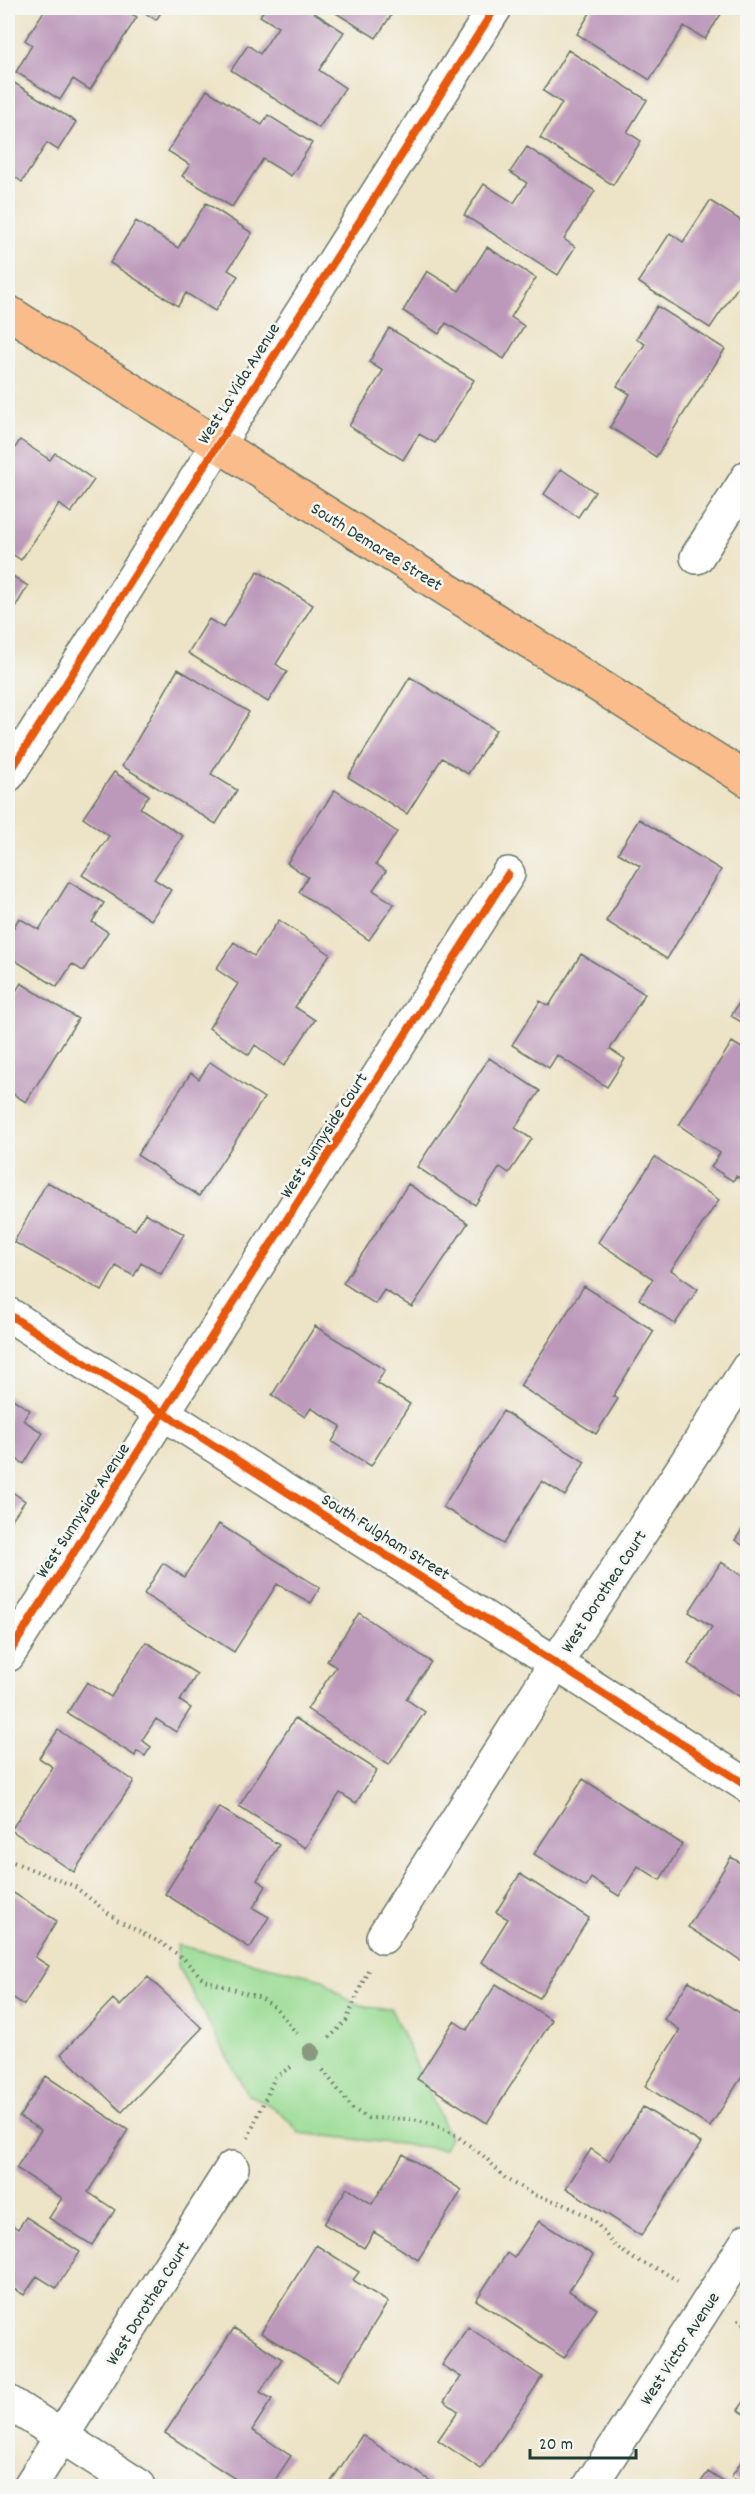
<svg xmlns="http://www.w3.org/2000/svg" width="755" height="2494" font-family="Dekko,sans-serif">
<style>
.green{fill:#99dc93;stroke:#5c8c64;stroke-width:1.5}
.building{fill:#bc98ba}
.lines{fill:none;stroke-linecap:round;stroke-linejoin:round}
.minor-casing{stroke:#677767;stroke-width:36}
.major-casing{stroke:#677767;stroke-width:36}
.path{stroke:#677767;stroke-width:4;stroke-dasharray:1.5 4.5;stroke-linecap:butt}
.minor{stroke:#fff;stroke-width:33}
.major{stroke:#fabc8b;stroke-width:33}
.cycleway-casing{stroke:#f6f6f2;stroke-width:11}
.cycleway{stroke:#e8590c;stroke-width:8}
.tree{fill:#899980}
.labels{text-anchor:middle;stroke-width:5;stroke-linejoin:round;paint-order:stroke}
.street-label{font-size:18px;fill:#1f3d34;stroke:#f6f6f2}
</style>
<rect width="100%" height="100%" fill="#f6f6f2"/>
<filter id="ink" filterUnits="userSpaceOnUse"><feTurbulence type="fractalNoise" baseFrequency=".0167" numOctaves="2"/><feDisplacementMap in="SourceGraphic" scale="12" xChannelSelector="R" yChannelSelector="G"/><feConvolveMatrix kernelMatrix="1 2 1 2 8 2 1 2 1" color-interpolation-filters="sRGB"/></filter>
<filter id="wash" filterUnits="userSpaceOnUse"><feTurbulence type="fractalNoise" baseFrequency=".008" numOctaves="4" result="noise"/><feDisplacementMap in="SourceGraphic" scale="24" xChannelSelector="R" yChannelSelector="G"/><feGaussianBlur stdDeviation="1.35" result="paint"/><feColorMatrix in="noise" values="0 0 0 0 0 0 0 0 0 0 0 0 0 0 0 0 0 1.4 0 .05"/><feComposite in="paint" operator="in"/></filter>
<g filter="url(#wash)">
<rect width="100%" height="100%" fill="#ede3c6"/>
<!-- green -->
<path class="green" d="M177 1945 323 1979C342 2001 363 2009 391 2009L450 2138 444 2149 299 2133C284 2114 271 2103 248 2095L178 1966Z"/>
<g id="blocks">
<!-- building -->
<path class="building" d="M46 8H121L137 17 90 90 73 79 60 100 16 72 32 45 25 40Z
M138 8H164L156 20Z
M265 8H307L344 32 319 70 345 88 319 128 231 70 248 45 260 54 278 27 260 16Z
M328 8H396L376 38Z
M593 8H718L723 11 705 39 684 26 650 80 577 34Z
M568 50 647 100 627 132 641 141 613 185 540 138 562 103 543 91Z
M8 79 76 122 58 150 47 143 22 182 15 177 8 189Z
M207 90 262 125 268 115 312 143 291 176 263 159 232 207 182 176 190 165 168 151Z
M527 147 595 191 564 239 575 247 558 275 464 215 484 184 514 203 527 183 510 172Z
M710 201 748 225V272L710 328 638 282 670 233 683 242Z
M206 203 252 233 228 270 238 276 215 311 186 293 178 306 110 263 136 221 178 248Z
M487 247 536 278 511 317 524 326 504 359 446 323 439 334 403 311 427 271 459 291Z
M657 306 725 349 656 457 610 427 630 394 617 386 645 344 636 339Z
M389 328 474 380 435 443 419 434 403 460 349 426 383 371 369 362Z
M20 440 50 460 55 453 94 480 71 513 59 504 21 560 8 551V459Z
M561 469 595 492 578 517 544 494Z
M258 571 313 605 276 664 287 672 268 702 188 653 209 619 223 628Z
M8 573 28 586 8 619Z
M178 669 249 712 211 774 237 790 216 824 122 766Z
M410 677 496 730 468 774 442 758 407 814 348 777Z
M114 772 149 795 140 808 183 836 154 879 171 890 151 920 82 875 109 836 83 818Z
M335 790 397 832 376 864 386 871 373 890 394 904 369 940 299 892 308 877 287 863Z
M639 819 721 870 667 959 606 921 640 866 618 853Z
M69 882 104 903 92 922 108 932 83 971 72 964 57 987 8 956V937L19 918 39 930Z
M279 920 330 954 295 1007 315 1020 284 1066 255 1045 249 1055 209 1028 238 984 216 969 234 942 254 956Z
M581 954 645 994 610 1049 625 1059 607 1087 557 1055 549 1068 512 1045 540 1001 549 1006Z
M21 983 78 1019 26 1102 8 1091V1004Z
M748 988V1026L731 1016Z
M732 1042 748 1052V1183L736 1176 733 1181 711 1167 720 1153 679 1125Z
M489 1058 540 1091 515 1128 532 1139 509 1173 500 1167 475 1205 417 1167Z
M210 1062 264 1098 199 1196 137 1155 191 1073 199 1079Z
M655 1157 719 1200 671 1270 698 1289 675 1324 639 1299 653 1279 598 1242Z
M47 1182 135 1230 145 1213 184 1234 161 1274 141 1263 134 1276 116 1266 102 1291 14 1242Z
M408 1184 468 1223 412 1307 384 1290 375 1304 343 1283Z
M584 1286 654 1331 613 1396 618 1399 596 1434 520 1386Z
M315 1326 385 1370 377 1383 410 1404 371 1466 332 1442 341 1426 311 1408 305 1417 272 1395Z
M8 1396 30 1410 23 1420 43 1433 24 1464 8 1454Z
M503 1411 585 1462 565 1496 542 1481 503 1544 443 1507Z
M8 1489 25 1501 8 1525Z
M748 1521V1549L735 1540Z
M219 1524 320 1588 311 1603 277 1584 234 1652 144 1594 163 1563 184 1577Z
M721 1562 748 1579V1702L688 1664 712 1627 689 1612Z
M359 1613 431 1662 406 1699 425 1712 389 1765 307 1709 336 1667 327 1661Z
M146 1642 197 1674 180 1701 191 1708 176 1732 156 1719 142 1740 151 1747 145 1756 137 1751 135 1756 67 1713 87 1682 111 1697Z
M295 1718 377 1770 356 1803 340 1793 305 1848 239 1806Z
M58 1730 134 1781 74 1872 11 1830 53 1767 39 1758Z
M583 1779 682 1844 660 1880 638 1866 619 1896 591 1878 586 1887 534 1854Z
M219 1807 279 1845 257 1880 266 1886 253 1908 269 1917 250 1948 165 1894Z
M731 1857 748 1868V1965L688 1927Z
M520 1874 589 1918 539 1998 481 1962 508 1919 496 1912Z
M9 1890 57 1921 35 1957 49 1966 24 2005 8 1994Z
M148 1977 202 2028 122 2112 61 2054 113 1999 120 2006Z
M689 1981 748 2018V2067L710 2127 645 2086 680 2030 664 2019Z
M496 1984 552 2020 487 2123 417 2079 454 2021 467 2030Z
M46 2076 128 2130 88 2192 115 2210 92 2245 49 2218 62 2198 16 2168 41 2130 19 2117Z
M643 2107 701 2143 641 2236 566 2188 591 2149 609 2161Z
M403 2154 462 2190 418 2260 374 2232 364 2248 324 2224 347 2188 372 2204Z
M26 2217 80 2252 56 2288 37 2276 24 2295 14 2289 8 2300V2222L18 2229Z
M539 2221 593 2255 569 2291 597 2309 564 2358 476 2300 507 2253 514 2258Z
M316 2245 359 2272 353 2280 388 2302 338 2381 261 2333Z
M468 2327 542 2377 481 2469 438 2440 458 2411 444 2401 461 2377 442 2365Z
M234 2328 282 2359 260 2392 272 2399 252 2430 291 2456 271 2486H246L165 2433Z
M748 2396V2416L738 2410Z
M362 2435 432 2482 429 2486H328Z
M748 2451V2486H746L731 2477Z
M708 2472 730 2486H698Z"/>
</g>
</g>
<g filter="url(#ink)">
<use href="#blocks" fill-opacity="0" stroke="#677767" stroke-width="1.5"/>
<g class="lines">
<!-- minor casing -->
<g class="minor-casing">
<path id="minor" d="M697 557 748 477
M8 775 495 8
M8 1314 748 1786
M8 1655 508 874
M383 1937 556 1663 748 1368
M8 2402 139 2486
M30 2486 232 2168
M590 2486 748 2240"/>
</g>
<!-- major casing -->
<g class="major-casing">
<path id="major" d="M8 312 748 780"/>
</g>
<!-- path -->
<path class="path" d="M8 1860 74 1886 117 1920 161 1943 183 1958 204 1980 261 1998 276 2008 297 2034
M329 2038 346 2021 369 1968
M323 2070 353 2109 368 2118 413 2119 434 2124 457 2136 486 2158 506 2179 534 2195 565 2204 594 2220 615 2246 634 2259 662 2271 681 2283
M248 2138 275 2077 294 2065
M738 2319 748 2326"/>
<!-- minor -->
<use href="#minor" class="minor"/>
<!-- major -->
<use href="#major" class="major"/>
<!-- cycleway casing -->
<g class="cycleway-casing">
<path id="cycleway" d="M8 775 495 8
M8 1314 748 1786
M8 1655 508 874"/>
</g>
<!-- cycleway -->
<use href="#cycleway" class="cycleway"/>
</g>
<!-- trees -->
<circle class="tree" cx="311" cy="2052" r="9"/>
</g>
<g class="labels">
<!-- street labels -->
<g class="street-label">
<text transform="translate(238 383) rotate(-58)" y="6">West La Vida Avenue</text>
<text transform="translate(377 546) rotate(32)" y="6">South Demaree Street</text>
<text transform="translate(323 1135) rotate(-57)" y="6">West Sunnyside Court</text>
<text transform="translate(82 1510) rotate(-57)" y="6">West Sunnyside Avenue</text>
<text transform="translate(386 1536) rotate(32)" y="6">South Fulgham Street</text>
<text transform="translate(603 1591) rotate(-57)" y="6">West Dorothea Court</text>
<text transform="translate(147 2303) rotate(-58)" y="6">West Dorothea Court</text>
<text transform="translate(679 2348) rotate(-57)" y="6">West Victor Avenue</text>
</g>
</g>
<!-- margin -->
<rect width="755" height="2494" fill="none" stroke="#f6f6f2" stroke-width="30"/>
<!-- scale -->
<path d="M530 2449v9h106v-9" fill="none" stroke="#1f3d34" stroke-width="3"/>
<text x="539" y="2449" font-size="18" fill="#1f3d34" stroke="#f6f6f2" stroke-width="4.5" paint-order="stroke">20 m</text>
</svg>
